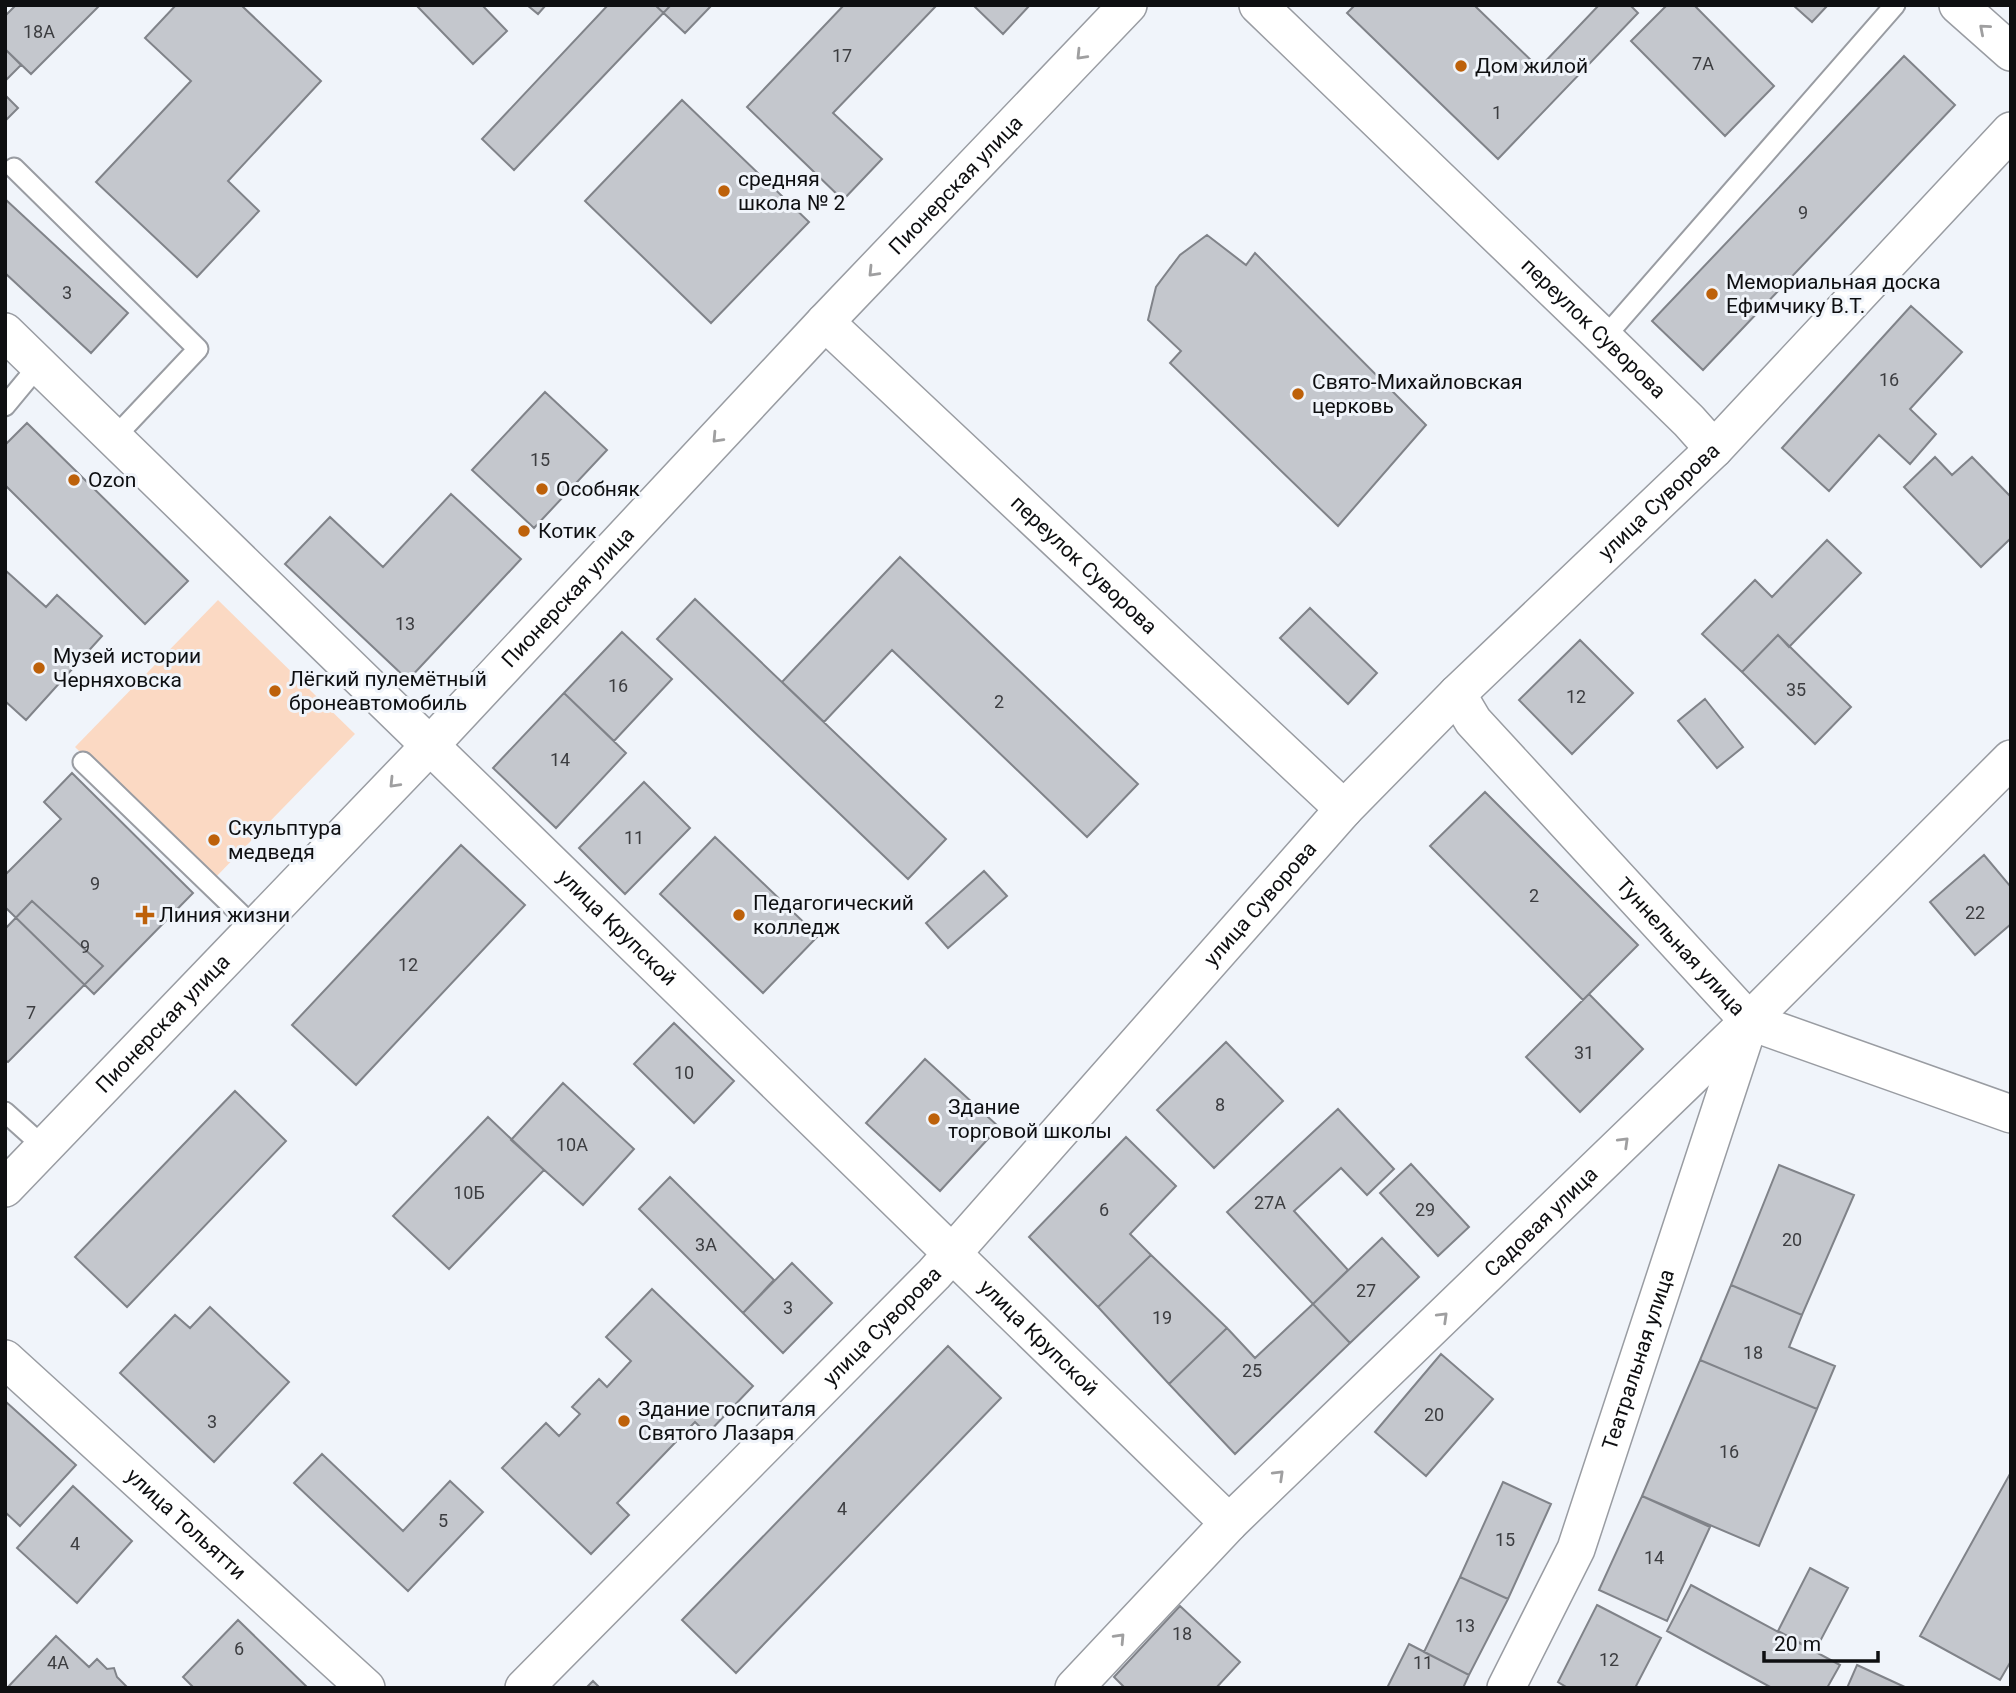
<svg xmlns="http://www.w3.org/2000/svg" width="2016" height="1693" font-family="Roboto,sans-serif">
<style>
.green{fill:#fbd9c3}
.building{fill:#c4c7cd;stroke:#808389;stroke-width:2}
.lines{fill:none;stroke-linecap:round;stroke-linejoin:round}
.service-casing{stroke:#999ca2;stroke-width:23}
.minor-casing{stroke:#999ca2;stroke-width:40}
.service{stroke:#fff;stroke-width:19}
.minor{stroke:#fff;stroke-width:37}
.oneway{stroke:#9f9fa0}
.poi-dot{fill:#bd610a;stroke:#f0f4fa;stroke-width:2.5}
.labels{text-anchor:middle;stroke-width:6;stroke-linejoin:round;paint-order:stroke}
.number-label{font-size:18px;fill:#3c3d40}
.poi-label{font-size:21px;fill:#0e0f11;stroke:#f0f4fa;text-anchor:start}
.street-label{font-size:21px;fill:#0e0f11;stroke:#f0f4fa}
</style>
<rect width="100%" height="100%" fill="#f0f4fa"/>
<!-- green -->
<path class="green" d="M218 600 355 734 212 881 75 747Z"/>
<!-- building -->
<path class="building" d="M16 5H100L31 74 5 49V16Z
M176 5H241L321 81 228 181 259 211 197 277 96 182 191 81 145 38Z
M416 5H482L507 31 473 64Z
M527 5H546L538 14Z
M608 5H671L514 170 482 139Z
M655 5H712L685 33Z
M844 5H937L833 113 882 159 843 200 747 107Z
M973 5H1030L1003 34Z
M1355 5H1474L1539 68 1599 5H1630L1638 13 1498 159 1347 13Z
M1667 5H1694L1774 86 1725 136 1631 41Z
M1793 5H1828L1812 22Z
M5 49 21 65 5 81Z
M1904 56 1955 105 1703 370 1652 321Z
M5 95 18 108 5 121Z
M682 100 809 222 711 323 585 201Z
M5 199 128 313 91 353 5 273Z
M1207 235 1246 265 1255 253 1426 425 1338 526 1170 363 1181 351 1148 320 1156 287 1180 255Z
M1911 306 1962 352 1910 409 1936 434 1910 464 1879 435 1829 491 1782 448Z
M545 392 607 450 534 528 472 470Z
M27 423 188 581 145 624 5 485V445Z
M1935 457 1952 475 1972 457 2011 497V538L1981 567 1904 487Z
M451 494 521 559 408 680 285 564 330 517 383 567Z
M1827 540 1861 573 1789 647 1778 635 1742 672 1702 634 1755 580 1772 597Z
M900 557 1138 784 1087 837 892 650 824 722 782 682Z
M5 570 46 607 57 595 102 636 26 720 5 701Z
M695 599 946 839 908 879 657 639Z
M1310 608 1377 673 1348 704 1280 638Z
M622 632 672 679 614 741 564 693Z
M1778 635 1851 707 1815 744 1742 672Z
M1580 640 1633 693 1572 754 1519 700Z
M564 693 626 753 556 828 493 768Z
M1705 699 1743 747 1717 768 1678 721Z
M72 773 193 893 94 994 5 907V875L61 819 44 802Z
M644 782 690 828 625 894 579 848Z
M1485 792 1638 945 1583 1000 1430 846Z
M715 837 818 936 763 993 660 894Z
M461 845 525 905 356 1085 292 1025Z
M1984 855 2011 887V924L1975 955 1930 902Z
M984 871 1007 896 948 948 926 923Z
M32 901 103 966 8 1062 5 1060V929Z
M1589 994 1643 1049 1580 1112 1526 1057Z
M674 1023 734 1081 694 1123 634 1064Z
M1226 1042 1283 1101 1214 1168 1157 1110Z
M925 1059 999 1127 940 1191 866 1123Z
M563 1083 634 1149 583 1205 511 1140Z
M235 1091 286 1141 127 1307 75 1257Z
M1338 1109 1394 1169 1367 1195 1341 1168 1294 1211 1348 1270 1313 1304 1227 1212Z
M488 1117 544 1170 449 1269 393 1216Z
M1126 1137 1176 1186 1130 1234 1151 1255 1098 1307 1029 1237Z
M1411 1164 1469 1227 1438 1256 1380 1193Z
M1779 1165 1854 1195 1802 1315 1731 1285Z
M670 1177 774 1280 743 1313 639 1209Z
M1382 1238 1419 1277 1350 1343 1313 1304Z
M1151 1255 1227 1328 1169 1384 1098 1307Z
M792 1263 832 1303 783 1353 743 1313Z
M1731 1285 1802 1315 1789 1347 1835 1366 1817 1409 1700 1360Z
M652 1289 753 1386 707 1434 695 1422 617 1503 629 1515 591 1554 502 1468 546 1423 559 1436 580 1414 572 1407 599 1379 607 1387 631 1361 606 1337Z
M1313 1304 1350 1343 1235 1454 1169 1384 1227 1328 1255 1358Z
M210 1307 289 1382 214 1462 120 1373 175 1315 190 1328Z
M948 1346 1001 1398 736 1673 682 1620Z
M1441 1354 1493 1399 1426 1476 1375 1432Z
M1700 1360 1817 1409 1759 1546 1642 1496Z
M5 1401 76 1465 20 1526 5 1512Z
M322 1454 403 1531 450 1481 483 1512 408 1591 294 1483Z
M2011 1472V1661L2000 1680 1920 1636Z
M1503 1482 1551 1504 1508 1599 1460 1577Z
M73 1486 132 1541 77 1603 17 1548Z
M1642 1496 1710 1527 1667 1621 1599 1590Z
M1810 1568 1848 1588 1815 1651 1778 1631Z
M1460 1577 1508 1599 1469 1675 1424 1652Z
M1691 1585 1840 1665 1827 1688H1772L1667 1631Z
M1597 1605 1661 1638 1635 1688H1568L1558 1682Z
M1180 1606 1240 1662 1216 1688H1125L1114 1677Z
M238 1620 308 1688H194L183 1677Z
M56 1636 89 1667 97 1659 107 1669 114 1668 117 1677 127 1687 7 1688Z
M1409 1644 1469 1675 1463 1688H1387Z
M1857 1665 1907 1688H1847Z
M593 1681 600 1688H586Z"/>
<g class="lines">
<!-- service casing -->
<g class="service-casing">
<path id="service" d="M14 168 198 349 114 438
M1604 338 1895 5
M5 406 39 365
M83 762 255 928
M5 1112 44 1147"/>
</g>
<!-- minor casing -->
<g class="minor-casing">
<g id="minor">
<path id="s1" d="M1258 5 1604 338 1689 421 1714 449"/>
<path d="M1958 5 2011 52"/>
<path id="s2" d="M825 322 1344 809"/>
<path id="s3" d="M5 332 1229 1523"/>
<path id="s4" d="M1457 694 1473 721 1749 1021 2011 1114"/>
<path id="s5" d="M5 1188 418 758 825 322 1128 5"/>
<path id="s6" d="M5 1359 366 1688"/>
<path id="s7" d="M524 1688 934 1274 1344 809 1457 694 1714 449 2011 131"/>
<path id="s8" d="M1074 1688 1229 1523 1749 1021 2011 759"/>
<path id="s9" d="M1506 1688 1576 1549 1748 1026"/>
</g>
</g>
<!-- service -->
<use href="#service" class="service"/>
<!-- minor -->
<use href="#minor" class="minor"/>
</g>
<!-- one-way arrows -->
<defs><path id="oneway-chevron" d="M-2-3.5L2.5 0L-2 3.5" fill="none" stroke-width="1.6" stroke-linecap="round" stroke-linejoin="round" transform="scale(1.75)"/></defs>
<g class="oneway">
<use href="#oneway-chevron" transform="translate(1984 29) rotate(-139)"/>
<use href="#oneway-chevron" transform="translate(1081 55) rotate(134)"/>
<use href="#oneway-chevron" transform="translate(873 272) rotate(134)"/>
<use href="#oneway-chevron" transform="translate(717 438) rotate(133)"/>
<use href="#oneway-chevron" transform="translate(394 783) rotate(134)"/>
<use href="#oneway-chevron" transform="translate(1624 1142) rotate(-44)"/>
<use href="#oneway-chevron" transform="translate(1443 1317) rotate(-44)"/>
<use href="#oneway-chevron" transform="translate(1279 1475) rotate(-44)"/>
<use href="#oneway-chevron" transform="translate(1120 1638) rotate(-47)"/>
</g>
<!-- markers -->
<g class="poi-dot">
<circle cx="1461" cy="66" r="7"/>
<circle cx="724" cy="191" r="7"/>
<circle cx="1712" cy="294" r="7"/>
<circle cx="1298" cy="394" r="7"/>
<circle cx="74" cy="480" r="7"/>
<circle cx="542" cy="489" r="7"/>
<circle cx="524" cy="531" r="7"/>
<circle cx="39" cy="668" r="7"/>
<circle cx="275" cy="691" r="7"/>
<circle cx="214" cy="840" r="7"/>
<path d="M141.5 904.5h7v7h7v7h-7v7h-7v-7h-7v-7h7z"/>
<circle cx="739" cy="915" r="7"/>
<circle cx="934" cy="1119" r="7"/>
<circle cx="624" cy="1421" r="7"/>
</g>
<g class="labels">
<!-- number labels -->
<g class="number-label">
<text x="39" y="38">18А</text>
<text x="842" y="62">17</text>
<text x="1703" y="70">7А</text>
<text x="1497" y="119">1</text>
<text x="1803" y="219">9</text>
<text x="67" y="299">3</text>
<text x="1889" y="386">16</text>
<text x="540" y="466">15</text>
<text x="405" y="630">13</text>
<text x="618" y="692">16</text>
<text x="1796" y="696">35</text>
<text x="1576" y="703">12</text>
<text x="999" y="708">2</text>
<text x="560" y="766">14</text>
<text x="634" y="844">11</text>
<text x="95" y="890">9</text>
<text x="1534" y="902">2</text>
<text x="1975" y="919">22</text>
<text x="85" y="953">9</text>
<text x="408" y="971">12</text>
<text x="31" y="1019">7</text>
<text x="1584" y="1059">31</text>
<text x="684" y="1079">10</text>
<text x="1220" y="1111">8</text>
<text x="572" y="1151">10А</text>
<text x="469" y="1199">10Б</text>
<text x="1270" y="1209">27А</text>
<text x="1104" y="1216">6</text>
<text x="1425" y="1216">29</text>
<text x="1792" y="1246">20</text>
<text x="706" y="1251">3А</text>
<text x="1366" y="1297">27</text>
<text x="788" y="1314">3</text>
<text x="1162" y="1324">19</text>
<text x="1753" y="1359">18</text>
<text x="1252" y="1377">25</text>
<text x="1434" y="1421">20</text>
<text x="212" y="1428">3</text>
<text x="1729" y="1458">16</text>
<text x="842" y="1515">4</text>
<text x="443" y="1527">5</text>
<text x="1505" y="1546">15</text>
<text x="75" y="1550">4</text>
<text x="1654" y="1564">14</text>
<text x="1465" y="1632">13</text>
<text x="1182" y="1640">18</text>
<text x="239" y="1655">6</text>
<text x="1609" y="1666">12</text>
<text x="58" y="1669">4А</text>
<text x="1423" y="1669">11</text>
</g>
<!-- poi labels -->
<g class="poi-label">
<text x="1475" y="73">Дом жилой</text>
<text x="738" y="186">средняя<tspan x="738" dy="24">школа № 2</tspan></text>
<text x="1726" y="289">Мемориальная доска<tspan x="1726" dy="24">Ефимчику В.Т.</tspan></text>
<text x="1312" y="389">Свято-Михайловская<tspan x="1312" dy="24">церковь</tspan></text>
<text x="88" y="487">Ozon</text>
<text x="556" y="496">Особняк</text>
<text x="538" y="538">Котик</text>
<text x="53" y="663">Музей истории<tspan x="53" dy="24">Черняховска</tspan></text>
<text x="289" y="686">Лёгкий пулемётный<tspan x="289" dy="24">бронеавтомобиль</tspan></text>
<text x="228" y="835">Скульптура<tspan x="228" dy="24">медведя</tspan></text>
<text x="753" y="910">Педагогический<tspan x="753" dy="24">колледж</tspan></text>
<text x="159" y="922">Линия жизни</text>
<text x="948" y="1114">Здание<tspan x="948" dy="24">торговой школы</tspan></text>
<text x="638" y="1416">Здание госпиталя<tspan x="638" dy="24">Святого Лазаря</tspan></text>
</g>
<!-- street labels -->
<g class="street-label">
<text dy="7" stroke="none"><textPath href="#s5" startOffset="1382">Пионерская улица</textPath></text>
<text dy="7" stroke="none"><textPath href="#s1" startOffset="466">переулок Суворова</textPath></text>
<text dy="7" stroke="none"><textPath href="#s7" startOffset="1643">улица Суворова</textPath></text>
<text dy="7" stroke="none"><textPath href="#s2" startOffset="355">переулок Суворова</textPath></text>
<text dy="7" stroke="none"><textPath href="#s5" startOffset="816">Пионерская улица</textPath></text>
<text dy="7" stroke="none"><textPath href="#s7" startOffset="1076">улица Суворова</textPath></text>
<text dy="7" stroke="none"><textPath href="#s3" startOffset="854">улица Крупской</textPath></text>
<text dy="7" stroke="none"><textPath href="#s4" startOffset="338">Туннельная улица</textPath></text>
<text dy="7" stroke="none"><textPath href="#s5" startOffset="228">Пионерская улица</textPath></text>
<text dy="7" stroke="none"><textPath href="#s8" startOffset="660">Садовая улица</textPath></text>
<text dy="7" stroke="none"><textPath href="#s7" startOffset="509">улица Суворова</textPath></text>
<text dy="7" stroke="none"><textPath href="#s3" startOffset="1442">улица Крупской</textPath></text>
<text dy="7" stroke="none"><textPath href="#s9" startOffset="355">Театральная улица</textPath></text>
<text dy="7" stroke="none"><textPath href="#s6" startOffset="245">улица Тольятти</textPath></text>
</g>
</g>
<!-- border -->
<rect width="2016" height="1693" fill="none" stroke="#0e0f11" stroke-width="14"/>
<!-- scale -->
<path d="M1764 1651v10h114v-10" fill="none" stroke="#0e0f11" stroke-width="3.5"/>
<text x="1774" y="1651" font-size="21" fill="#0e0f11" stroke="#f0f4fa" stroke-width="5" paint-order="stroke">20 m</text>
</svg>
